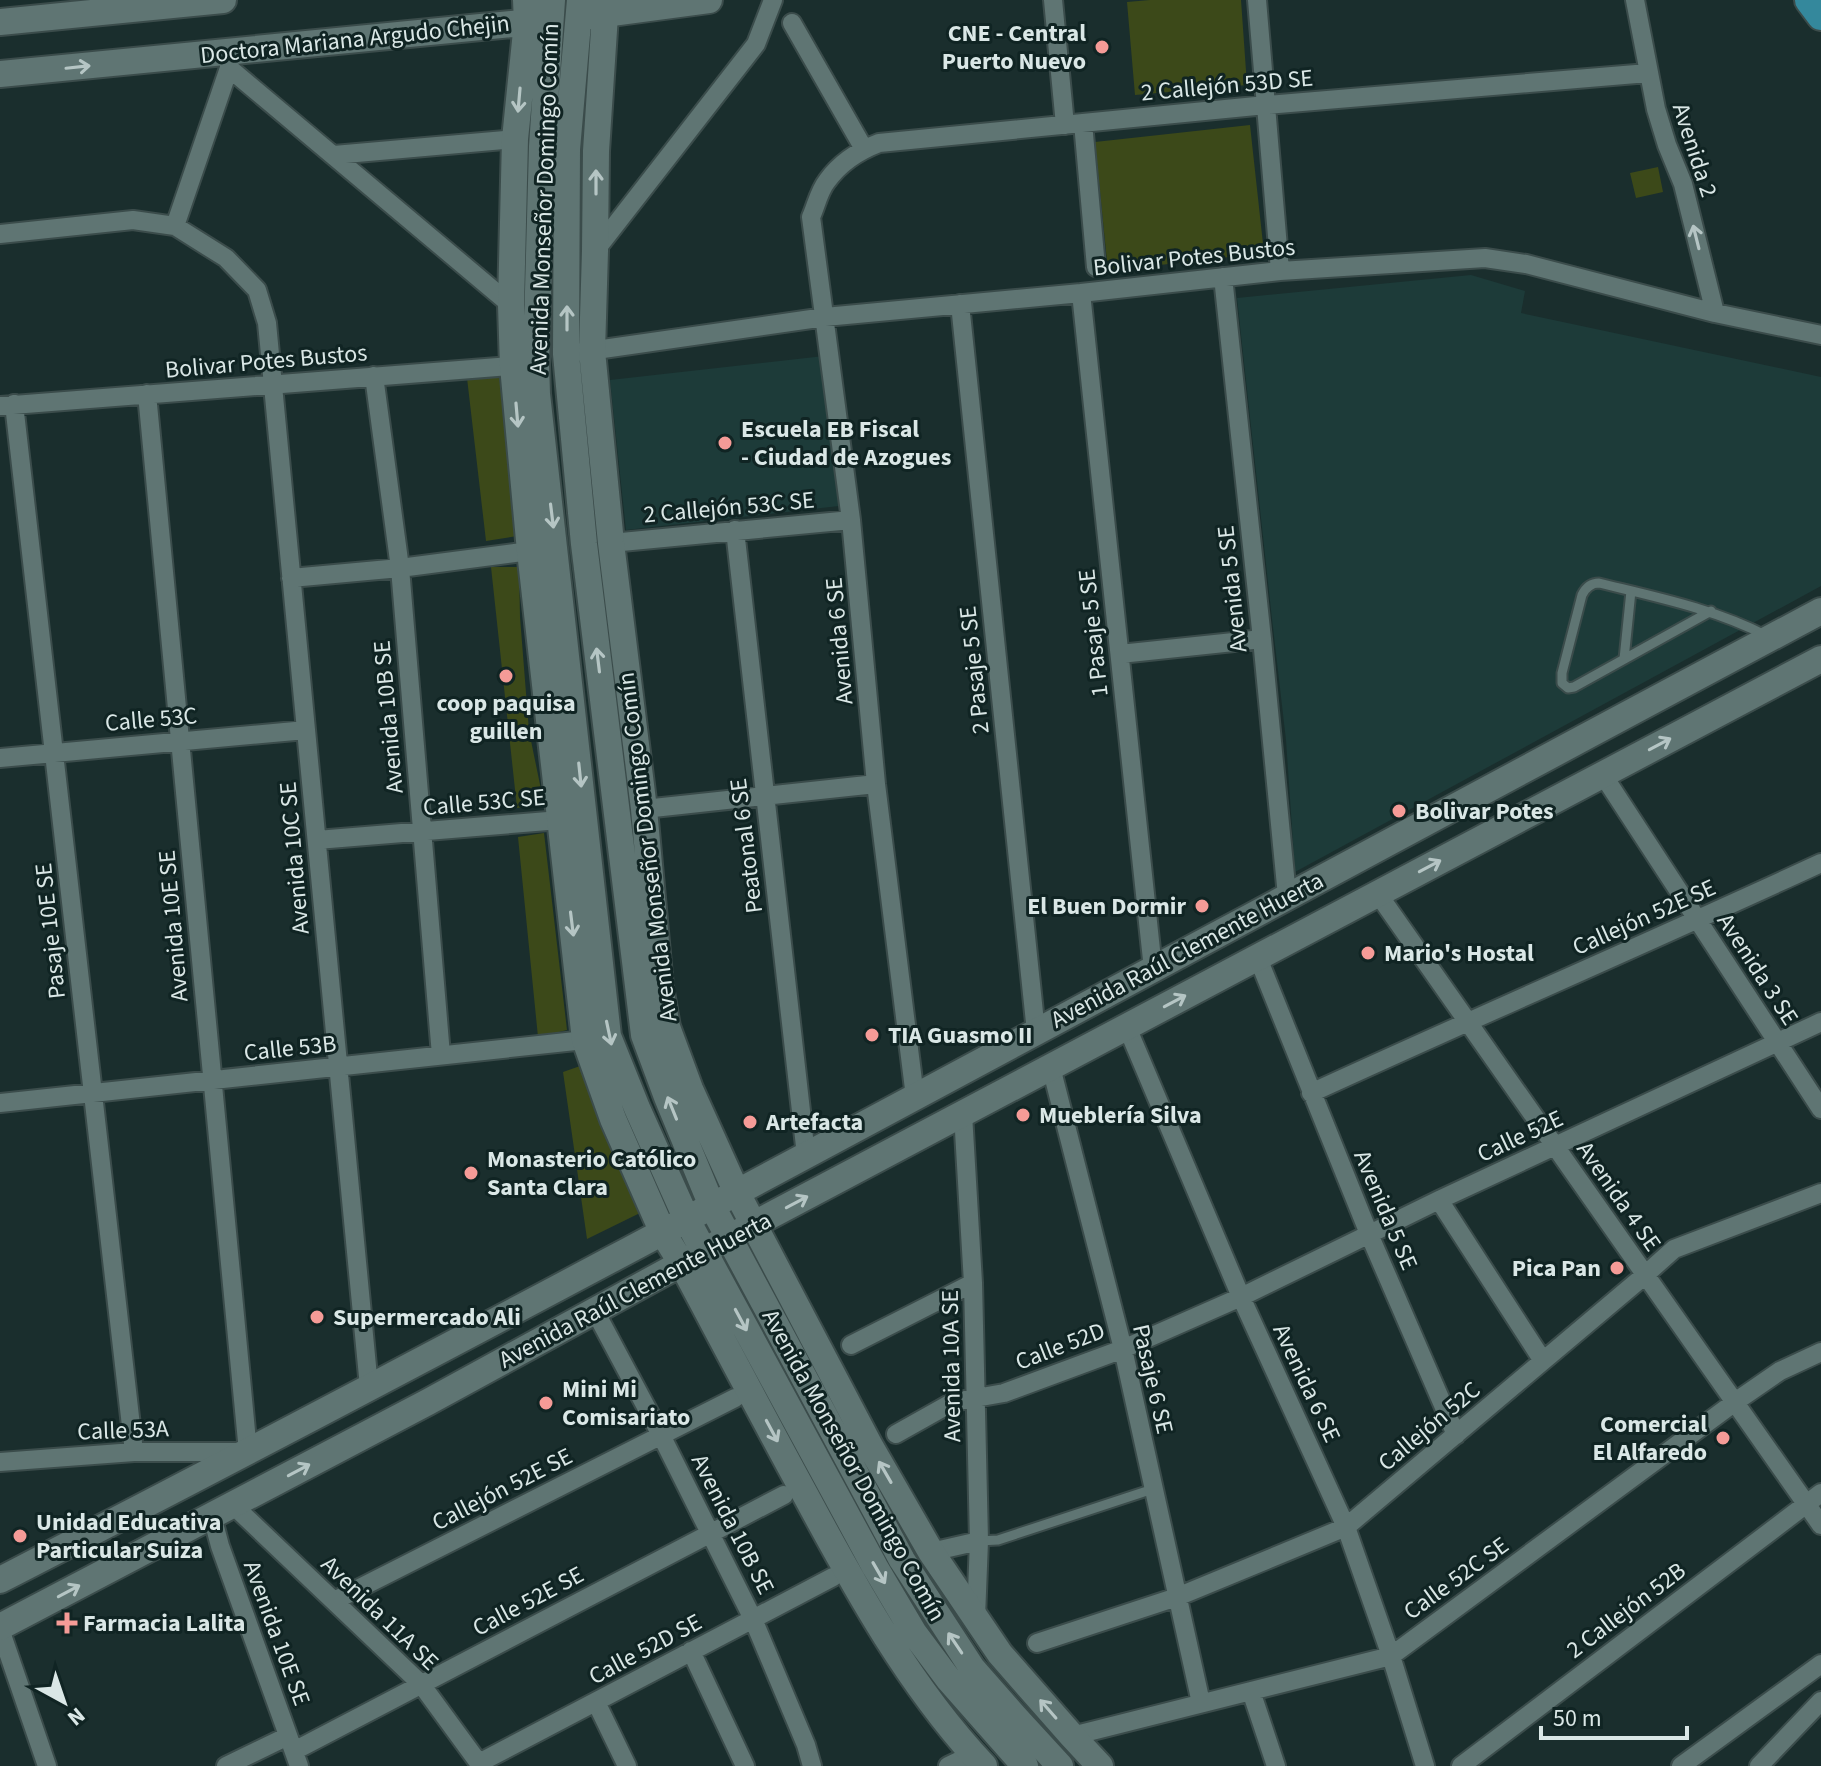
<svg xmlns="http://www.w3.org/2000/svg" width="1821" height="1766" font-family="'Source Sans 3',sans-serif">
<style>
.built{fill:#1d3b39}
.green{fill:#3c4919}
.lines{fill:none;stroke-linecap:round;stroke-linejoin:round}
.service-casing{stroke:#3b4c4b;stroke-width:13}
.minor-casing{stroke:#3b4c4b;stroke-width:22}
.secondary-casing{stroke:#3b4c4b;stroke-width:30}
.primary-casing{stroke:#3b4c4b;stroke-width:32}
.service{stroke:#5f7573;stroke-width:9}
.minor{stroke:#5f7573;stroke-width:18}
.secondary{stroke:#5f7573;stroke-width:26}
.primary{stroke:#34889c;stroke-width:28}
.oneway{stroke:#b5c5c4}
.poi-dot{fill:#f59b97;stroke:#102423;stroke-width:3}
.labels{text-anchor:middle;stroke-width:6;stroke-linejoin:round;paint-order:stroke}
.poi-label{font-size:24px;font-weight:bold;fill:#dae7e6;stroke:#102423;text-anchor:start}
.street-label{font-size:24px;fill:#dae7e6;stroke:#102423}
</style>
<rect width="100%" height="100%" fill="#1a2e2d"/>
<!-- built -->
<path class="built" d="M1471 275 1525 291 1521 313 1821 377V586L1295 872 1286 740 1272 619 1237 298Z
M824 356 839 506 626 530 610 380Z"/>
<!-- green -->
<path class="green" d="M1150 0H1241L1247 85 1135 95 1127 2Z
M1250 125 1264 253 1108 271 1095 142Z
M1658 167 1663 192 1636 198 1630 173Z
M499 375 517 536 486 541 467 378Z
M491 567H519L520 617 529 731 544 804 517 808Z
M544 833 567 1030 538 1037 518 837Z
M583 1065 609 1141 640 1213 587 1239 563 1072Z"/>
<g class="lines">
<!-- service casing -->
<g class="service-casing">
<path id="service" d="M1711 611 1574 687 1568 688 1562 683V673L1582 595C1586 587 1591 583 1599 583 1656 597 1715 609 1767 636
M1624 659 1631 591
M979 1541 998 1540 1153 1489"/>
</g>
<!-- minor casing -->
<g class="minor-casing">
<path id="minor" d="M1053 0 1065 125
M1257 0 1280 271
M1635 0 1656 109 1667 145 1683 184 1715 313
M792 23 864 149
M229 68 511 305
M1083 123 1096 267
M334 155 515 139
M175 226 229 68V58
M0 234 133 220 175 226 226 258 257 290 267 323 369 1387
M595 251 756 44 773 0
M1223 277 1262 639 1287 896
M1081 293 1153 969
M960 304 1036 1032
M582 352 825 317 1081 293 1280 271 1485 258 1526 264 1715 313 1821 335
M374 376 400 568 441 1055
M14 404 134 1452
M0 406 524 365
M735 530 806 1155
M611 543 851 520
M291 578 400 568 530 551
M1120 654 1262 639
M0 758 306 730
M1603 775 1821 1109
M644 809 876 784
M317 840 560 820
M1378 894 1821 1525
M1258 958 1369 1234 1456 1435
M1127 1027 1241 1297 1346 1527 1391 1656 1425 1766
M1051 1067 1123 1349 1201 1703
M1311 1093C1481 1015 1652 941 1821 863
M915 1097 876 784 851 520 811 217C816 206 819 191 827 181 840 163 858 151 879 143L1266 105 1648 73
M0 1103 585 1040
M963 1114 973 1283 979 1541 976 1617
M1439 1200 1543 1361
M595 1311 661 1435 753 1619 806 1745 812 1766
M851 1345 973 1283
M896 1434 953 1402 1004 1393 1123 1349 1241 1297 1439 1200 1821 1022
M0 1462 134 1452H248L147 394
M233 1505 421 1684 481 1766
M212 1516 220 1546 299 1766
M931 1552 979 1541
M334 1601 735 1398
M0 1629 47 1766
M1037 1643 1177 1597 1346 1527 1645 1275 1674 1249 1821 1193
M691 1651 745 1766
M1251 1691 1276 1766
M596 1702 627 1766
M1072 1736 1391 1656 1735 1402 1780 1371 1821 1352
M294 1751 784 1495
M479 1763 833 1577
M226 1766 288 1736
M948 1766 973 1754
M1461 1766 1821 1493
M1681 1766 1821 1664
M1759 1766 1821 1701"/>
</g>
<!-- secondary casing -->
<g class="secondary-casing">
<path id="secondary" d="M526 0 527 22 515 139 511 305 513 366 530 551 585 1040 613 1119 663 1233 682 1264C723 1341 764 1419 806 1496 857 1591 910 1687 984 1766
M552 0 542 147 536 364 537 394 608 1036 637 1108 687 1220 875 1567 914 1633 949 1680 1025 1766
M580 0 567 149 566 354 584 544 644 1035 667 1097 712 1206 902 1560 972 1668 1015 1717 1060 1766
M606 0 596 151 595 251 592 351 611 543 644 809 660 987 667 1027 690 1089 737 1193 870 1446 931 1552 1000 1654 1072 1736 1100 1766
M589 16 709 0
M0 22 223 0
M0 74 542 21
M0 1580C612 1265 1214 934 1821 611
M0 1627 428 1402 728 1238 1821 659"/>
</g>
<!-- primary casing -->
<g class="primary-casing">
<path id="primary" d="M1809 0 1821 16"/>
</g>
<!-- service -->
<use href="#service" class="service"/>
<!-- minor -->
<use href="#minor" class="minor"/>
<!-- secondary -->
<use href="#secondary" class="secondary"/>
<!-- primary -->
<use href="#primary" class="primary"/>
</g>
<!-- one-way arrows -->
<defs><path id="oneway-shaft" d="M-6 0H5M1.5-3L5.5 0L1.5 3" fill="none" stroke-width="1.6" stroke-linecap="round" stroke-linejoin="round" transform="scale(2)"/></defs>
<g class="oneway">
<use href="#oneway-shaft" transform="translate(78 67) rotate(-6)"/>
<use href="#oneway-shaft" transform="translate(519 100) rotate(95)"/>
<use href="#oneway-shaft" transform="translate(596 182) rotate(-90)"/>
<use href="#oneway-shaft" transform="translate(1696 237) rotate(-104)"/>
<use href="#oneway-shaft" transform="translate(567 318) rotate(-90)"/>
<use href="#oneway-shaft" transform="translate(517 415) rotate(85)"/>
<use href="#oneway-shaft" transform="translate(552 516) rotate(83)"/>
<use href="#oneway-shaft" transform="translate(598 660) rotate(-97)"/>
<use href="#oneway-shaft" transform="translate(1660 744) rotate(-28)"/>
<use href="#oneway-shaft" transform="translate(580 775) rotate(84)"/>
<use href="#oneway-shaft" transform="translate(1430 866) rotate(-28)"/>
<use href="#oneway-shaft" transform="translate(572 924) rotate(83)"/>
<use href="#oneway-shaft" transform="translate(1175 1001) rotate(-28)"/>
<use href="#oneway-shaft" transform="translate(609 1033) rotate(78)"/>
<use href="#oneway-shaft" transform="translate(672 1108) rotate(-112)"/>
<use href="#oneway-shaft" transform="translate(797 1202) rotate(-28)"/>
<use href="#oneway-shaft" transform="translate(741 1320) rotate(62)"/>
<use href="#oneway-shaft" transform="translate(772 1431) rotate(62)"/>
<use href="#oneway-shaft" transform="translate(299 1470) rotate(-28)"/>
<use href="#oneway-shaft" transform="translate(885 1472) rotate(-120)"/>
<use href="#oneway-shaft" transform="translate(879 1573) rotate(60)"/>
<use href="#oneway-shaft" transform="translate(69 1591) rotate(-28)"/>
<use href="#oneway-shaft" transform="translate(955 1643) rotate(-124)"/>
<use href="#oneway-shaft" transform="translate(1048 1709) rotate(-131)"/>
</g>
<!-- markers -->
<g class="poi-dot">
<circle cx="1102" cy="47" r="8"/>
<circle cx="725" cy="443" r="8"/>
<circle cx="506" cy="676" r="8"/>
<circle cx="1399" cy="811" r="8"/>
<circle cx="1202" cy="906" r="8"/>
<circle cx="1368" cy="953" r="8"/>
<circle cx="872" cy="1035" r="8"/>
<circle cx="1023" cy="1115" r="8"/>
<circle cx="750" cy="1122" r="8"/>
<circle cx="471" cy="1173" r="8"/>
<circle cx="1617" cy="1268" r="8"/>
<circle cx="317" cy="1317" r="8"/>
<circle cx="546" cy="1403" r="8"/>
<circle cx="1723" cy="1438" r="8"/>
<circle cx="20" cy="1536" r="8"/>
<path d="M63 1611h8v8h8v8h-8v8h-8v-8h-8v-8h8z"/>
</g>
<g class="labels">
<!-- poi labels -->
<g class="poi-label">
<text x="1086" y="41" text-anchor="end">CNE - Central<tspan x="1086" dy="28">Puerto Nuevo</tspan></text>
<text x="741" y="437">Escuela EB Fiscal<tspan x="741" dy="28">- Ciudad de Azogues</tspan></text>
<text x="506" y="711" text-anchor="middle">coop paquisa<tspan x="506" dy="28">guillen</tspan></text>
<text x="1415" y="819">Bolivar Potes</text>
<text x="1186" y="914" text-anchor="end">El Buen Dormir</text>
<text x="1384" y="961">Mario's Hostal</text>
<text x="888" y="1043">TIA Guasmo II</text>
<text x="1039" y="1123">Mueblería Silva</text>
<text x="766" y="1130">Artefacta</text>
<text x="487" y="1167">Monasterio Católico<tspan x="487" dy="28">Santa Clara</tspan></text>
<text x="1601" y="1276" text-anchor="end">Pica Pan</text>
<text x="333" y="1325">Supermercado Ali</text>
<text x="562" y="1397">Mini Mi<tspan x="562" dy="28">Comisariato</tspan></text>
<text x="1707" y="1432" text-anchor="end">Comercial<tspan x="1707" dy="28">El Alfaredo</tspan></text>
<text x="36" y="1530">Unidad Educativa<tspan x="36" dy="28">Particular Suiza</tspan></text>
<text x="83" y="1631">Farmacia Lalita</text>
</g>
<!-- street labels -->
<g class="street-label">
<text transform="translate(355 39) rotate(-6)" y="8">Doctora Mariana Argudo Chejin</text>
<text transform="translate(1227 85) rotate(-5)" y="8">2 Callejón 53D SE</text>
<text transform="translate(1695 150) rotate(72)" y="8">Avenida 2</text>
<text transform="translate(544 199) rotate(-88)" y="8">Avenida Monseñor Domingo Comín</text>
<text transform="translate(1194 257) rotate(-6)" y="8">Bolivar Potes Bustos</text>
<text transform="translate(266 361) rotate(-5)" y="8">Bolivar Potes Bustos</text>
<text transform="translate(729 507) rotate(-5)" y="8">2 Callejón 53C SE</text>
<text transform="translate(1232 589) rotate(-96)" y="8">Avenida 5 SE</text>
<text transform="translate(1093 633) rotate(-96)" y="8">1 Pasaje 5 SE</text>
<text transform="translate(839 641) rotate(-95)" y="8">Avenida 6 SE</text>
<text transform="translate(974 670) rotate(-96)" y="8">2 Pasaje 5 SE</text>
<text transform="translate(388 717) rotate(-95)" y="8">Avenida 10B SE</text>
<text transform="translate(151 719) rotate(-5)" y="8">Calle 53C</text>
<text transform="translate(484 802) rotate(-5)" y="8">Calle 53C SE</text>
<text transform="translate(746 846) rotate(-97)" y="8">Peatonal 6 SE</text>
<text transform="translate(647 847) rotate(-97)" y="8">Avenida Monseñor Domingo Comín</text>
<text transform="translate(294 858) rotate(-95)" y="8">Avenida 10C SE</text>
<text transform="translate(1644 917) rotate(-24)" y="8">Callejón 52E SE</text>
<text transform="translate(173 926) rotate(-95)" y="8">Avenida 10E SE</text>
<text transform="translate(50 931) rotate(-96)" y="8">Pasaje 10E SE</text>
<text transform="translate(1187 950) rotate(-28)" y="8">Avenida Raúl Clemente Huerta</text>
<text transform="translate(1758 969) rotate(57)" y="8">Avenida 3 SE</text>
<text transform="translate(290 1048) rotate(-6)" y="8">Calle 53B</text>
<text transform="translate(1520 1136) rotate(-25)" y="8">Calle 52E</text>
<text transform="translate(1619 1196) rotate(55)" y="8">Avenida 4 SE</text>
<text transform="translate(1386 1210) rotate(67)" y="8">Avenida 5 SE</text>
<text transform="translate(635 1290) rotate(-28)" y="8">Avenida Raúl Clemente Huerta</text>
<text transform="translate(1060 1346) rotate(-21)" y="8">Calle 52D</text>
<text transform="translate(951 1366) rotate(-91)" y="8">Avenida 10A SE</text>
<text transform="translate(1153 1379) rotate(77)" y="8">Pasaje 6 SE</text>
<text transform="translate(1307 1383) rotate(65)" y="8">Avenida 6 SE</text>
<text transform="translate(1429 1426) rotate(-40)" y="8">Callejón 52C</text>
<text transform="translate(123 1430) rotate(-2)" y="8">Calle 53A</text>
<text transform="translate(854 1465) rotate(61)" y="8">Avenida Monseñor Domingo Comín</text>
<text transform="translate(502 1489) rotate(-27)" y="8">Callejón 52E SE</text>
<text transform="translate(733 1524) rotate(63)" y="8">Avenida 10B SE</text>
<text transform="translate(1456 1578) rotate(-36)" y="8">Calle 52C SE</text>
<text transform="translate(528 1601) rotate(-28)" y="8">Calle 52E SE</text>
<text transform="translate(1626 1610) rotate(-37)" y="8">2 Callejón 52B</text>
<text transform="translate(380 1613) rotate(44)" y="8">Avenida 11A SE</text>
<text transform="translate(277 1633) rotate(70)" y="8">Avenida 10E SE</text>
<text transform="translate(645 1649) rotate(-28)" y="8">Calle 52D SE</text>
</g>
</g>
<!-- north arrow -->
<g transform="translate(64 1702) rotate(140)" stroke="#102423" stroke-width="6" paint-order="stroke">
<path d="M0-6L14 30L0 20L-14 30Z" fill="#dae7e6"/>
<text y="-12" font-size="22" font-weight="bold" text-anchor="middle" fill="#dae7e6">N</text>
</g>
<!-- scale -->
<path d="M1541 1726v12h146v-12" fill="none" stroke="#dae7e6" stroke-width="4"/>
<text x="1553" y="1726" font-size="24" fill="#dae7e6" stroke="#102423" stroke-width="6" paint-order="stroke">50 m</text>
</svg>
